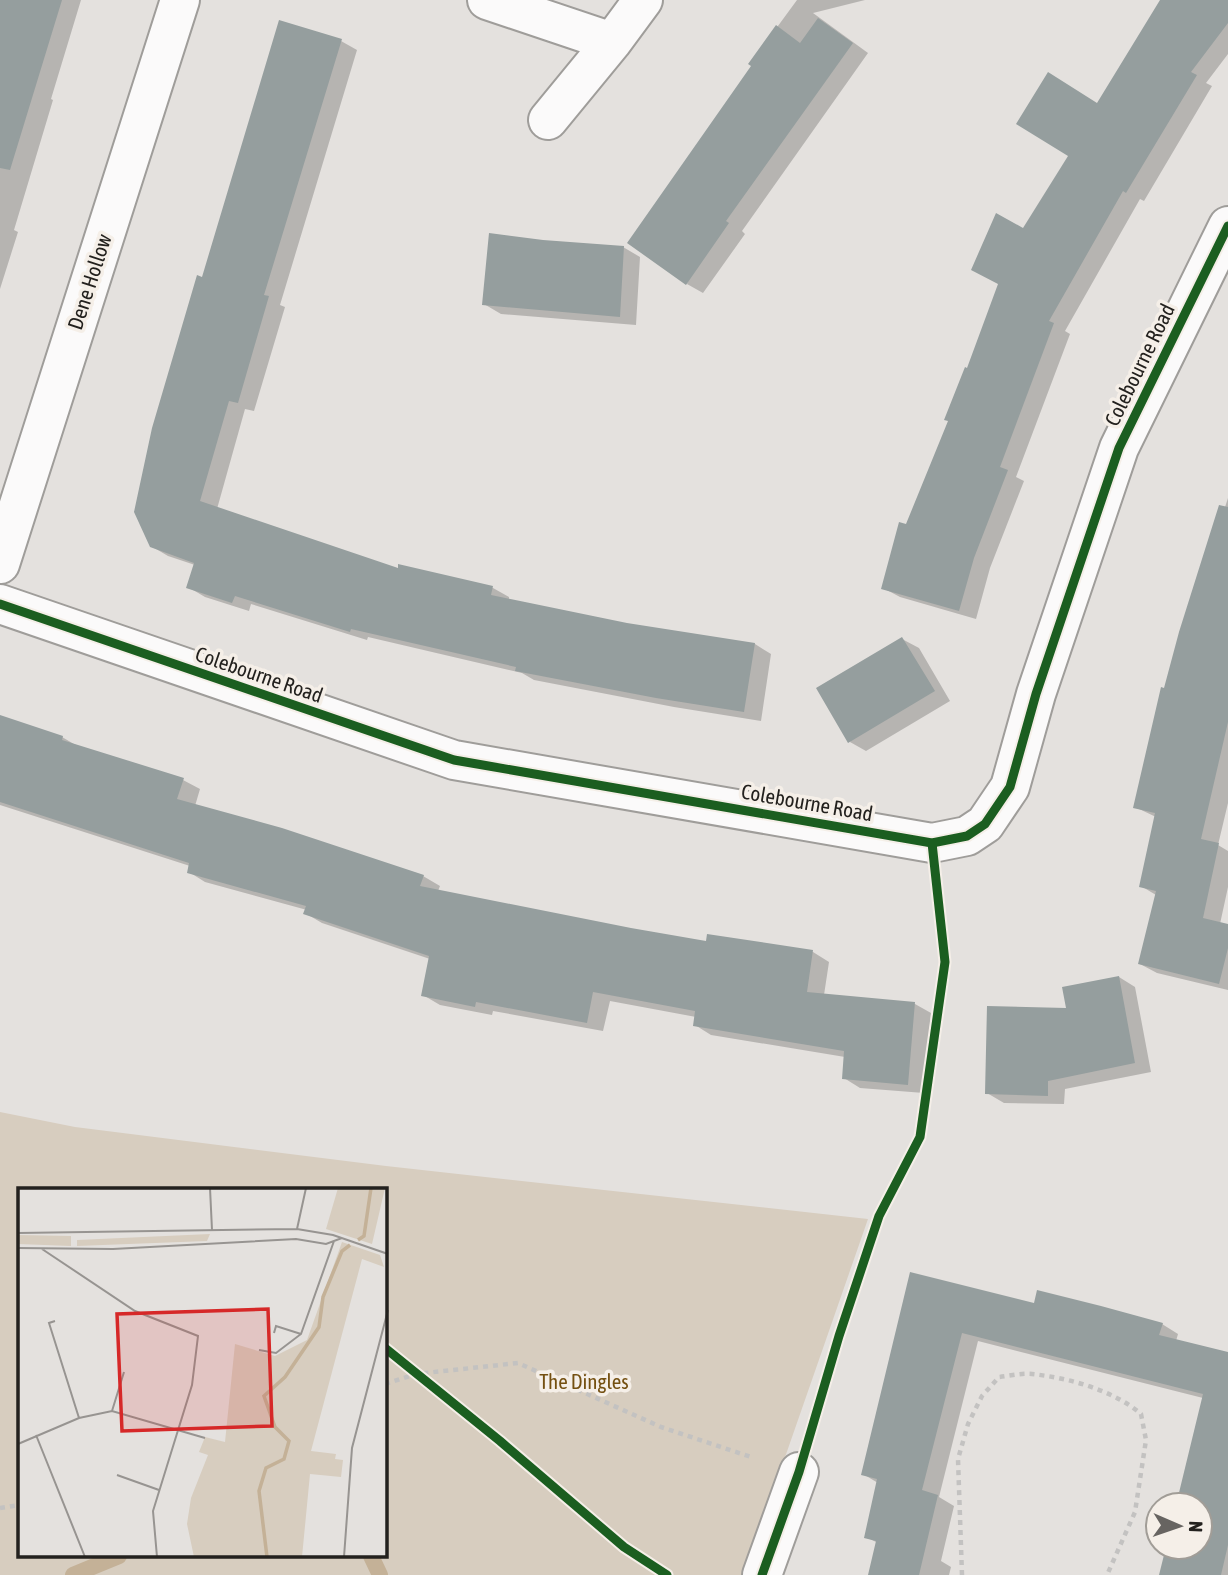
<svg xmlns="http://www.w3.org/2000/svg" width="1228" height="1575" font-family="'Asap Condensed',sans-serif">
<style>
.green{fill:#d7cdbf;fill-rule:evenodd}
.shadow{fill:#0003}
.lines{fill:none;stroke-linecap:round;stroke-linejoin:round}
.stream{stroke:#c4b197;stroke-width:16}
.building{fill:#959e9e}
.minor-casing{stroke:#9f9d9a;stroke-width:42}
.path{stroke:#c3c2c1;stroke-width:4.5;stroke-dasharray:5 5;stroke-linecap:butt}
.minor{stroke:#fbfafa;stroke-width:38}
.cycleway-casing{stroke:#f5efe8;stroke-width:13}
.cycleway{stroke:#1b5e20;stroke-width:9}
.labels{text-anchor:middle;stroke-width:7;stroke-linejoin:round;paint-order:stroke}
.street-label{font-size:21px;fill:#23211e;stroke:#f5efe8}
.park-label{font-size:21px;fill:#745011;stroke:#f5efe8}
.inset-river{fill:none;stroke:#c4b197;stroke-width:3.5}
.inset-road{fill:none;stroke:#979491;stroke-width:2}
.view{fill:#d62828;fill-opacity:0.15;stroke:#d62828;stroke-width:3.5}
.inset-edge{fill:none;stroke:#23211e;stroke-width:3.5}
</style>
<rect width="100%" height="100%" fill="#e4e1de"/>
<!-- green -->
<path class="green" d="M0 1112 75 1127 386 1166 868 1219 744 1575H0ZM19 1190H385V1556H19Z"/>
<!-- shadow -->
<path class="shadow" d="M0 0H81L51 99 53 100 14 230 18 232 0 289Z
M797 0H865L813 13 868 53 742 231 745 234 703 293 687 284 753 66 750 64Z
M1163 0H1228V54L1206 83 1212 86 1144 201 1140 199 1065 331 1070 334 1016 477 1024 481 990 568 976 619 900 597 883 588 1024 230Z
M341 41 357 50 280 305 285 307 254 411 245 409 217 509 399 570 400 566 493 588 509 597V600L627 624 755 644 771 654 761 721 674 707 534 680 522 673 368 637 367 640 251 604 249 611 205 597 188 587 195 565 168 556 151 546 203 279Z
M623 247 640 257 636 325 501 314 484 304Z
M1228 498V803L1218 845 1228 851V887L1220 924 1228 926V990L1157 973 1140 964 1156 895 1141 886 1156 817 1135 807 1165 690Z
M902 639 919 648 950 701 866 751 850 742Z
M0 717 62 737 79 747 183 780 200 789 195 806 423 876 440 886 438 891 630 930 707 943 709 936 813 952 829 962 824 995 915 1004 931 1013 924 1093 860 1088 844 1078 845 1057 711 1035 695 1025 696 1017 610 1001 603 1031 493 1011 492 1015 440 1005 423 995 430 959 322 923 305 913 307 910 205 882 189 872 190 866 0 805Z
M1119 977 1135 987 1151 1072 1065 1089 1064 1104 1004 1103 987 1093 1069 1009Z
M911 1274 1035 1306 1162 1324 1178 1334 1176 1341 1228 1354V1575H1160L1167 1547H1200V1505H1177L1203 1398 978 1341 939 1497 954 1506 941 1561 951 1567 949 1575H870L878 1543 866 1537 878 1483 863 1474Z"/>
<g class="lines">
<!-- stream -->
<path class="stream" d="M371 1556 380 1575
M73 1575 119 1556"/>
</g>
<!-- building -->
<path class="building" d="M0 0H62L10 170 0 168Z
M1160 0H1228V23L1191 72 1197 75 1126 193 1123 191 1049 321 1054 323 1000 467 1008 470 974 558 959 611 881 589 899 522 906 524 948 421 944 420 965 367 967 368 998 284 971 270 996 213 1023 228 1068 156 1016 124 1048 72 1097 103Z
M818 18 853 43 726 221 729 223 686 285 627 243 751 66 748 64 776 25 800 43Z
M279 20 342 39 264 295 269 296 238 403 229 401 200 501 398 568V564L493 586 491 595 627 623 755 643 744 712 656 698 515 671 516 667 351 629 350 632 235 596 232 603 186 588 194 563 150 547 134 512 152 428 197 275 202 277Z
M489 233 543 240 624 246 620 317 482 305Z
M1219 505 1228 507V722L1201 839 1219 843 1203 918 1228 924V948L1219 984 1138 964 1156 891 1139 887 1155 813 1133 808 1161 687 1164 688 1179 632Z
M902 637 935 691 848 743 816 688Z
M0 715 63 736 62 740 184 778 177 799 282 828 424 875 420 886 631 928 706 941 707 934 813 950 807 992 915 1002 908 1085 842 1079 844 1051 693 1026 695 1011 593 992 587 1023 476 1002 475 1007 421 996 429 956 303 914 306 906 187 873 189 863 0 802Z
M1119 976 1135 1063 1048 1081V1096L985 1094 987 1006 1066 1008 1062 987Z
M910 1272 1034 1303 1037 1290 1101 1306 1163 1323 1159 1335 1228 1352V1545L1221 1575H1159L1166 1547H1200V1505H1176L1203 1394 962 1333 922 1490 938 1495 919 1575H868L876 1541 864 1538 877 1479 861 1475Z"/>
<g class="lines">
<!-- minor casing -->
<g class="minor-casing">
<path id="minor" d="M487 0 612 42
M548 120 612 42 643 0
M0 564 180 0
M0 604 454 760 932 843 967 836 985 824 1010 787 1036 694 1119 448 1228 226
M762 1575 799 1472"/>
</g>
<!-- path -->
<path class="path" d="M385 1384 416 1374 518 1363 661 1427 754 1458
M812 1428 839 1336 879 1216 920 1137 945 962 937 889
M0 1508 19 1505
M962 1575 958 1459 968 1424 982 1396 999 1377C1009 1376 1021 1373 1032 1374 1069 1378 1113 1390 1141 1414L1146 1440 1135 1512 1107 1575"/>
<!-- minor -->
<use href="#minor" class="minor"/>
<!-- cycleway casing -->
<g class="cycleway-casing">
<path id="cycleway" d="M0 604 454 760 932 843 967 836 985 824 1010 787 1036 694 1119 448 1228 226
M385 1348 500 1441 624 1547 667 1575
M762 1575 799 1472 839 1336 879 1216 920 1137 945 962 932 843"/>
</g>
<!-- cycleway -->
<use href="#cycleway" class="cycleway"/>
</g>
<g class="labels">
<!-- street labels -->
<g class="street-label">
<text transform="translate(90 282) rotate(-72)" y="7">Dene Hollow</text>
<text transform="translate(1140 365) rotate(-64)" y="7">Colebourne Road</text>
<text transform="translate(259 675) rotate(19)" y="7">Colebourne Road</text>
<text transform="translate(807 803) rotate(10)" y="7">Colebourne Road</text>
</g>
<!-- park labels -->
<g class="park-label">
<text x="584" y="1389">The Dingles</text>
</g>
</g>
<!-- overview -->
<g transform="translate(18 1188)">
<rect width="369" height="369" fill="#e4e1de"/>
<path d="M320 0H367L354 56 308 41ZM192 46 189 53 59 58V52ZM0 47 53 48V58L0 56ZM324 54 362 67 366 79 344 71 293 263 318 266 317 271 325 272 323 289 292 286 284 369H176L169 336 173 310 190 267 181 264 187 249 207 254 217 156 257 168 289 152Z" fill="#d7cdbf"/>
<path class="inset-river" d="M340 52 346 48 353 0M249 369 241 303 248 280 266 271 271 253 257 239 246 208 267 189 301 139 305 109 324 63 332 57"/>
<path class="inset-road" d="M192 0 194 42M279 41 288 0M0 45 279 41 315 47 370 66M0 60 95 61 278 51 308 56 324 50M24 61 117 123 180 148 174 197 135 323 139 369M37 133 31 135 61 230M256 145 258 138 283 146M241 162 258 165 283 146 316 53M94 223 106 184M18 247 67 369M0 256 61 230 94 223 187 250M99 287 141 302M326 369 334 260 370 122"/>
<path class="view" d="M250 121 254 238 104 243 99 126Z"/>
<rect width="369" height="369" class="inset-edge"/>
</g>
<!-- north arrow -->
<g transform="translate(1179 1526) rotate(92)"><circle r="33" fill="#f5efe8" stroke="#a19d97" stroke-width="2"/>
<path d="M0-5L12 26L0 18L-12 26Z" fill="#676461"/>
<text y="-10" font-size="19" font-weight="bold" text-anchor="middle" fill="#23211e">N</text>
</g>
</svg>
